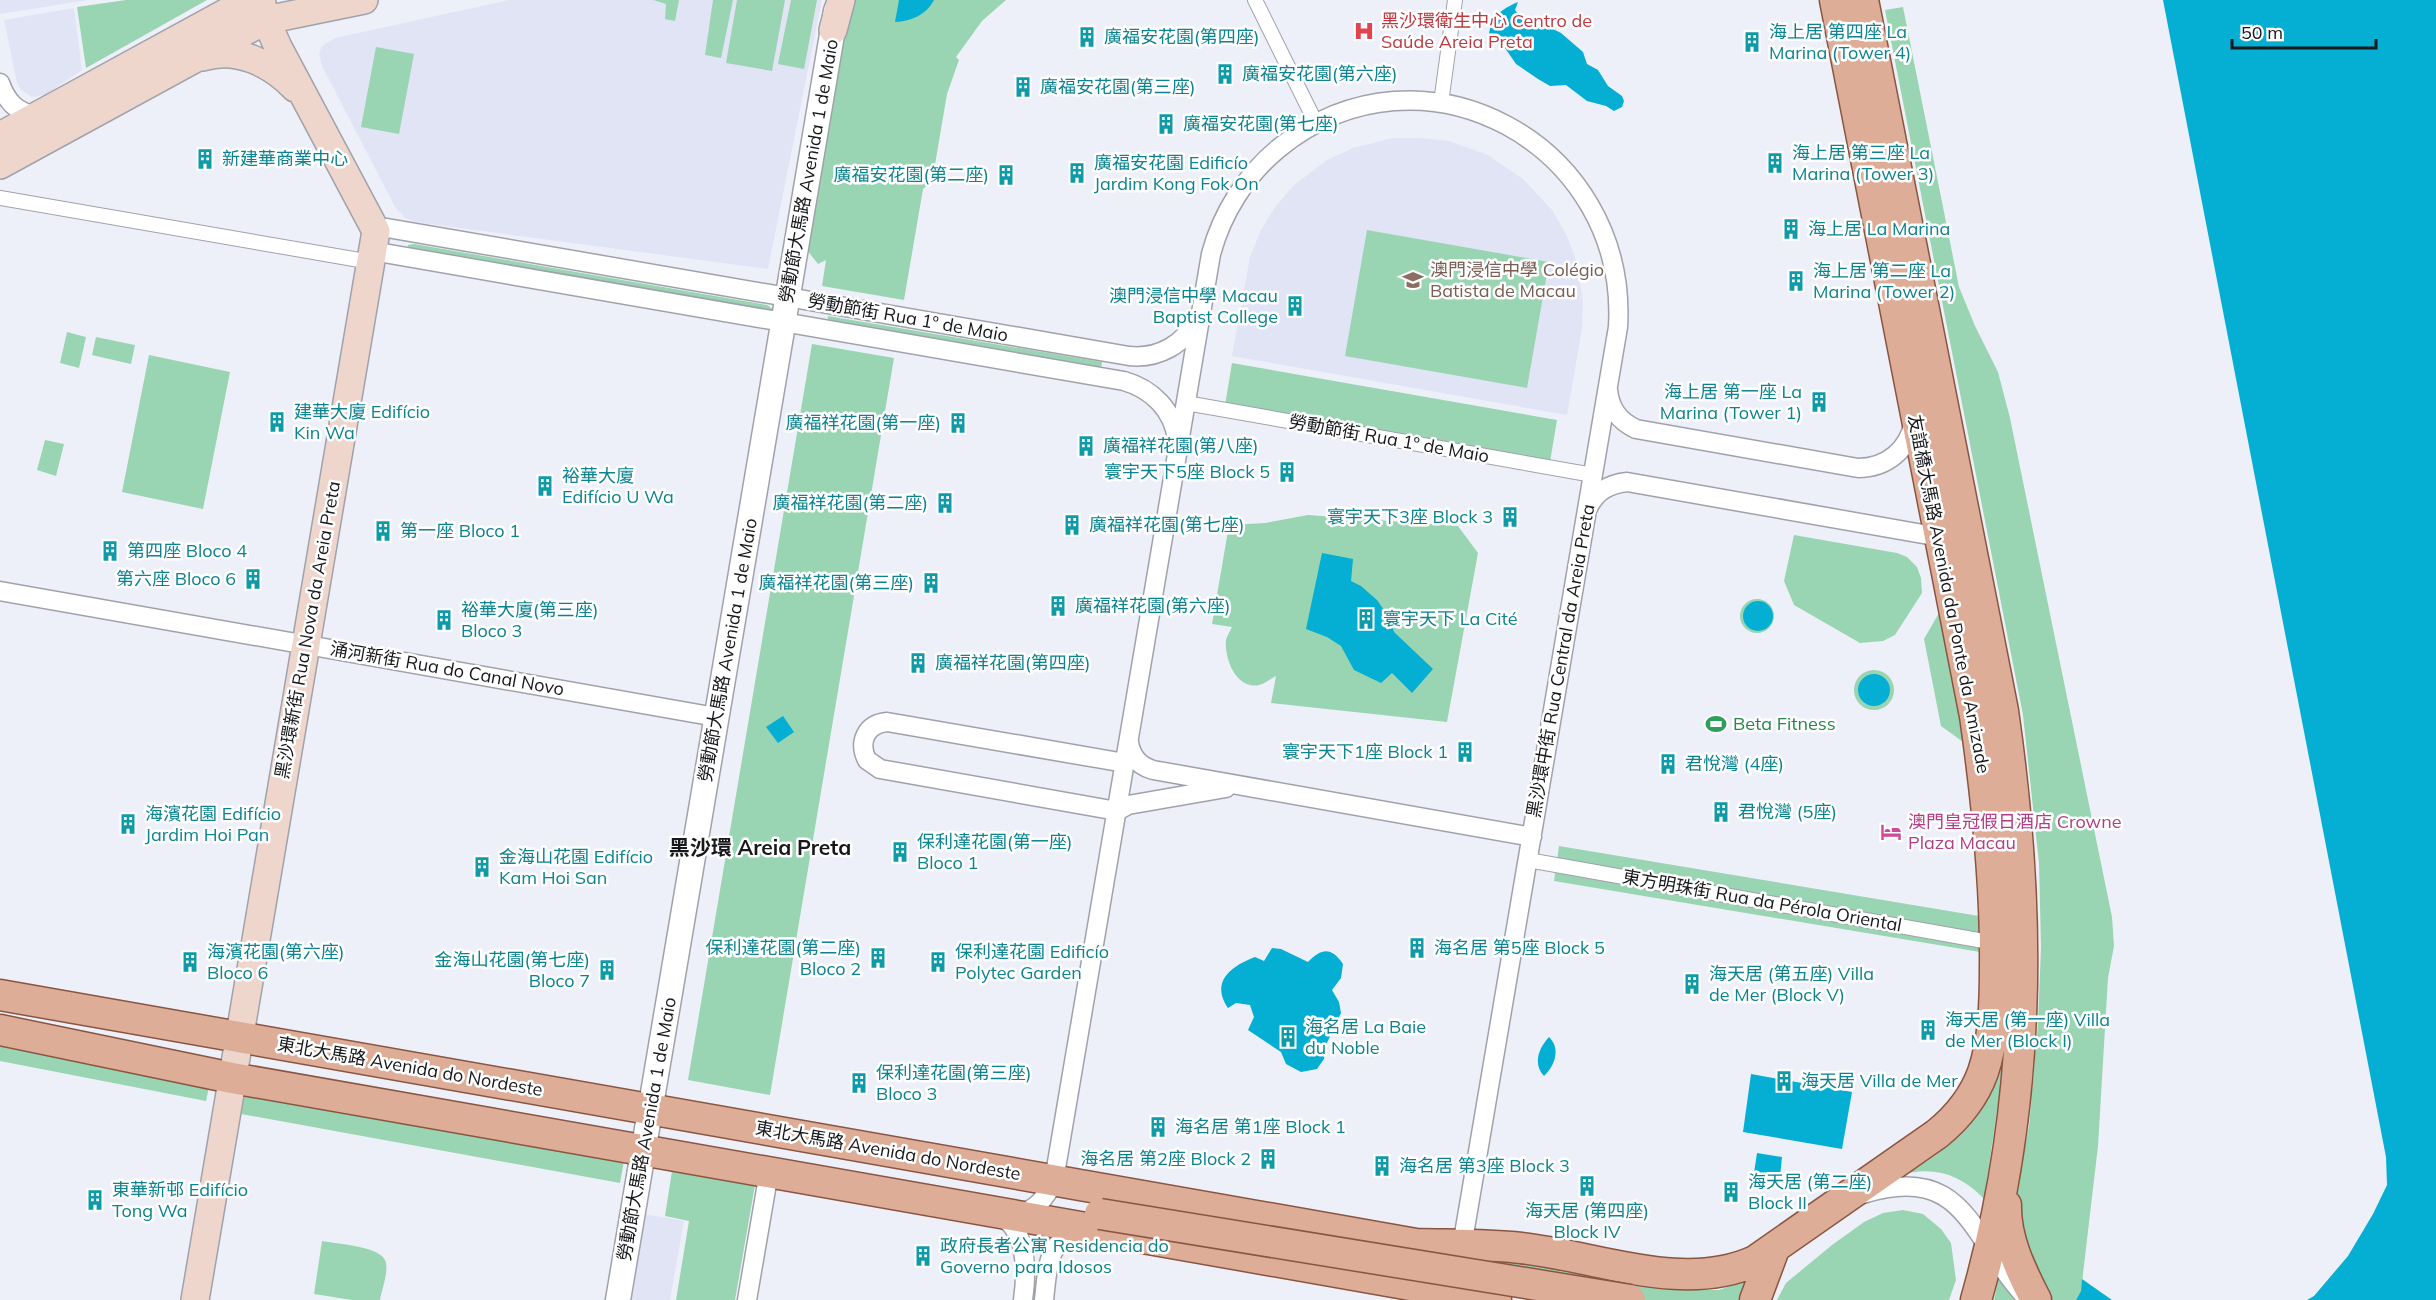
<svg xmlns="http://www.w3.org/2000/svg" width="2436" height="1300" font-family="Mulish,'Noto Sans SC',sans-serif">
<style>
.built{fill:#e1e4f5}
.green{fill:#99d5b3}
.water{fill:#05aed3}
.lines{fill:none;stroke-linecap:round;stroke-linejoin:round}
.pedestrian-casing{stroke:#a0a2ab;stroke-width:16}
.minor-casing{stroke:#a0a2ab;stroke-width:21}
.tertiary-casing{stroke:#a0a2ab;stroke-width:27}
.secondary-casing{stroke:#a0a2ab;stroke-width:30}
.primary-casing{stroke:#895540;stroke-width:33}
.pedestrian{stroke:#fff;stroke-width:14}
.minor{stroke:#fff;stroke-width:18}
.tertiary{stroke:#fff;stroke-width:24}
.secondary{stroke:#eed6cc;stroke-width:27}
.primary{stroke:#ddad98;stroke-width:30}
.primary-bridge-casing{stroke:#895540;stroke-width:33;stroke-linecap:butt}
.primary-bridge{stroke:#ddad98;stroke-width:30}
.labels{text-anchor:middle;stroke-width:5;stroke-linejoin:round;paint-order:stroke}
.health-label{font-size:18px;fill:#be3a42;stroke:#fff;text-anchor:start}
.culture-label{font-size:18px;fill:#0d838f;stroke:#fff;text-anchor:start}
.street-label{font-size:18px;fill:#17181b;stroke:#fff}
.education-label{font-size:18px;fill:#785e54;stroke:#fff;text-anchor:start}
.leisure-label{font-size:18px;fill:#27864d;stroke:#fff;text-anchor:start}
.hotel-label{font-size:18px;fill:#b23c85;stroke:#fff;text-anchor:start}
.quarter-label{font-size:21px;font-weight:bold;fill:#17181b;stroke:#fff}
</style>
<rect width="100%" height="100%" fill="#eef0f9"/>
<!-- built -->
<path class="built" d="M0 0H89L0 14Z
M509 0H822L768 269 415 222 405 218 395 207 322 66 319 53 322 46 335 38Z
M74 8 82 70 45 95 32 97 21 90 17 83 4 20Z
M1393 138H1421L1449 141 1488 155 1523 179 1552 210 1566 234 1576 260 1583 301 1582 329 1567 415 1232 356 1250 257 1261 230 1275 207 1294 185 1327 160 1353 148Z
M645 1214 684 1221 670 1300H631Z"/>
<!-- green -->
<path class="green" d="M126 0H207L86 68 77 7Z
M653 0H679L675 21 665 19 666 4Z
M713 0H733L721 58 705 55Z
M737 0H785L772 71 726 63Z
M791 0H817L804 69 778 64Z
M850 0H1006L982 21 956 57 959 60 947 94 932 182 923 189 904 300 822 286 826 260 818 264 803 245Z
M1903 7 1959 287 1975 326 1998 372 2010 418 2112 917 2114 946 2108 978 2098 1146 2081 1291 2076 1300H1994L2029 1126 2038 1024 2041 947 2039 863 2023 715 1885 10Z
M376 47 414 54 399 134 361 127Z
M1367 230 1549 262 1527 388 1345 356Z
M414 244 767 305 774 310 772 313 408 249V245Z
M828 316 1102 362 1101 370 827 324Z
M67 332 86 337 79 368 60 363Z
M96 337 135 345 131 364 92 355Z
M812 344 894 358 770 1095 688 1080Z
M149 355 230 372 203 509 122 492Z
M1232 363 1557 420 1550 462 1225 405Z
M45 440 64 444 56 476 37 470Z
M1308 515 1458 526 1478 553 1447 722 1271 703 1276 676C1270 679 1265 684 1259 685 1236 690 1224 658 1226 640 1227 636 1230 631 1232 627L1212 624 1229 525 1265 523Z
M1794 535 1897 553 1907 557 1917 567 1921 578 1922 593 1895 635 1883 641 1860 643 1794 605 1784 581Z
M1740 616a17 17 0 1 1 34 0a17 17 0 1 1-34 0Z
M1947 599 1977 752 1941 726 1924 639Z
M1854 690a20 20 0 1 1 40 0a20 20 0 1 1-40 0Z
M1559 846 1991 918 1986 953 1554 881Z
M0 1041 211 1078 206 1101 0 1061Z
M2006 1050 2015 1067 1998 1104 1984 1199C1964 1177 1938 1167 1909 1173 1962 1140 1992 1113 2006 1050Z
M246 1086 625 1155 620 1183 241 1114Z
M672 1171 755 1185 735 1300H676L689 1221 665 1216Z
M1903 1210 1923 1214 1941 1229 1951 1243 1956 1280 1949 1300H1777L1786 1283 1832 1245 1864 1222 1883 1213Z
M322 1241C336 1244 384 1246 386 1263 388 1274 382 1289 380 1300H352L314 1294Z
M1483 1250 1700 1290H1719L1752 1278 1742 1300H1583L1471 1263Z"/>
<!-- water -->
<path class="water" d="M899 0H934C926 15 912 21 895 22Z
M2163 0H2436V1300H2307L2314 1296 2348 1256 2373 1214 2387 1185 2386 1157Z
M1518 2 1515 10 1520 17H1529L1561 33 1583 52 1587 64 1598 70 1608 86 1622 96 1624 101 1622 107 1614 111 1606 106 1587 101 1566 85 1550 86 1538 79 1516 64 1503 45 1495 42 1488 46C1489 20 1495 12 1518 2Z
M1322 553 1353 559 1351 581 1361 586 1377 600 1388 616 1394 632 1433 669 1412 693 1392 673 1381 683 1354 670 1341 646 1327 637 1306 629Z
M1743 616a15 15 0 1 1 30 0a15 15 0 1 1-30 0Z
M1858 690a16 16 0 1 1 32 0a16 16 0 1 1-32 0Z
M783 716 794 732 778 743 766 727Z
M1272 948 1281 949 1308 962C1322 948 1331 947 1343 964L1341 978 1332 990 1339 1002 1341 1013 1326 1045 1324 1059 1317 1069 1301 1072 1286 1064 1281 1052 1248 1030 1254 1017 1250 1005 1236 1003 1228 1008C1210 982 1231 966 1255 957L1264 961Z
M1549 1037C1561 1048 1555 1066 1544 1076 1533 1064 1538 1049 1549 1037Z
M1751 1074 1852 1092 1842 1149 1743 1132Z
M1757 1153 1782 1157 1780 1177 1754 1173Z
M2082 1279 2112 1300H2076L2081 1291Z"/>
<g class="lines">
<!-- pedestrian casing -->
<g class="pedestrian-casing">
<path id="pedestrian" d="M1255 0 1316 123
M1441 103 1455 0
M0 198 371 262
M1186 403 1593 475
M1528 860 1995 943"/>
</g>
<!-- minor casing -->
<g class="minor-casing">
<path id="minor" d="M0 83C7 102 16 112 37 116
M376 231 387 228 1129 356C1159 359 1185 344 1198 317
M372 251 1124 381C1152 389 1173 410 1177 439
M1608 390C1610 409 1619 421 1636 429L1858 468C1886 468 1909 450 1914 421
M1588 508C1596 491 1609 484 1627 482L1940 537
M0 591 716 717
M1129 742C1131 757 1139 766 1153 770L1532 837
M1117 811 880 769 867 760C858 742 866 724 887 722L1125 763
M1117 811 1128 805 1226 788
M1863 1194C1963 1163 1969 1233 2022 1293
M999 1215C1028 1230 1027 1272 1023 1300
M1017 1215C1036 1210 1046 1198 1054 1180L1211 254C1222 213 1246 175 1279 148 1423 31 1629 145 1618 327L1461 1252
M747 1300 769 1172
M1044 1300C1048 1266 1046 1240 1084 1229"/>
</g>
<!-- tertiary casing -->
<g class="tertiary-casing">
<path id="tertiary" d="M618 1300 836 11"/>
</g>
<!-- secondary casing -->
<g class="secondary-casing">
<path id="secondary" d="M833 30 841 0
M203 57C237 46 272 64 295 88
M0 136 249 0
M0 165 266 20 364 0
M195 1300 376 231 278 47 266 20 261 0"/>
</g>
<!-- primary casing -->
<g class="primary-casing">
<path id="primary" d="M1863 0 2003 711C2032 912 2032 1103 1976 1300
M0 995 1416 1244C1450 1245 1486 1244 1521 1248 1597 1256 1682 1294 1755 1261L1937 1134C1958 1117 1974 1097 1983 1072 1994 1040 1995 1001 1995 967 1996 883 1987 800 1975 716L1835 0
M0 1030 232 1078 1496 1300
M2006 1205C2005 1238 2021 1271 2036 1300
M1755 1300 1774 1249"/>
</g>
<!-- pedestrian -->
<use href="#pedestrian" class="pedestrian"/>
<!-- minor -->
<use href="#minor" class="minor"/>
<!-- tertiary -->
<use href="#tertiary" class="tertiary"/>
<!-- secondary -->
<use href="#secondary" class="secondary"/>
<!-- primary -->
<use href="#primary" class="primary"/>
<!-- primary-bridge casing -->
<g class="primary-bridge-casing">
<path id="primary-bridge" d="M1100 1214 1630 1300"/>
</g>
<!-- primary-bridge -->
<use href="#primary-bridge" class="primary-bridge"/>
</g>
<!-- icons -->
<defs>
<g id="hospital-bare" transform="scale(1.62)"><path d="M-5-5h3v3.5h4V-5h3V5h-3V1.5h-4V5h-3Z" fill="#e0444e" stroke="#fff" stroke-width="2.5" paint-order="stroke"/></g>
<g id="building-bare" transform="scale(1.62)"><path d="M-4-6H4V6H1V3H-1V6H-4ZM-2.5-4.3h1.7v1.8h-1.7ZM.8-4.3h1.7v1.8H.8ZM-2.5-1h1.7V.8h-1.7ZM.8-1h1.7V.8H.8Z" fill="#0f9aa8" stroke="#fff" stroke-width="2.5" paint-order="stroke"/></g>
<g id="school-bare" transform="scale(1.62)"><path d="M0-5L7-2L0 1L-7-2ZM-4 1L0 2.5L4 1V4Q0 6-4 4Z" fill="#8d6e63" stroke="#fff" stroke-width="2.5" paint-order="stroke"/></g>
<g id="stadium-bare" transform="scale(1.62)"><path d="M0-5a6.5 5 0 1 0 0 10a6.5 5 0 1 0 0-10ZM-3.5-1.8h7v3.6h-7Z" fill="#2e9e5b" stroke="#fff" stroke-width="2.5" paint-order="stroke"/></g>
<g id="hotel-bare" transform="scale(1.62)"><path d="M-6-4.5h1.5V1H6V5H4.5V3h-9V5H-6ZM-4 0a1.8 1.8 0 1 1 3.6 0ZM.5 0V-2.5h3Q6-2.5 6 0Z" fill="#d1479c" stroke="#fff" stroke-width="2.5" paint-order="stroke"/></g>
</defs>
<g fill-rule="evenodd">
<use href="#hospital-bare" x="1364" y="31"/>
<use href="#building-bare" x="1087" y="37"/>
<use href="#building-bare" x="1752" y="42"/>
<use href="#building-bare" x="1225" y="74"/>
<use href="#building-bare" x="1023" y="87"/>
<use href="#building-bare" x="1166" y="124"/>
<use href="#building-bare" x="205" y="159"/>
<use href="#building-bare" x="1775" y="163"/>
<use href="#building-bare" x="1077" y="173"/>
<use href="#building-bare" x="1006" y="175"/>
<use href="#building-bare" x="1791" y="229"/>
<use href="#school-bare" x="1413" y="280"/>
<use href="#building-bare" x="1796" y="281"/>
<use href="#building-bare" x="1295" y="306"/>
<use href="#building-bare" x="1819" y="402"/>
<use href="#building-bare" x="277" y="422"/>
<use href="#building-bare" x="958" y="423"/>
<use href="#building-bare" x="1086" y="446"/>
<use href="#building-bare" x="1287" y="472"/>
<use href="#building-bare" x="545" y="486"/>
<use href="#building-bare" x="945" y="503"/>
<use href="#building-bare" x="1510" y="517"/>
<use href="#building-bare" x="1072" y="525"/>
<use href="#building-bare" x="383" y="531"/>
<use href="#building-bare" x="110" y="551"/>
<use href="#building-bare" x="253" y="579"/>
<use href="#building-bare" x="931" y="583"/>
<use href="#building-bare" x="1058" y="606"/>
<use href="#building-bare" x="1366" y="619"/>
<use href="#building-bare" x="444" y="620"/>
<use href="#building-bare" x="918" y="663"/>
<use href="#stadium-bare" x="1716" y="724"/>
<use href="#building-bare" x="1465" y="752"/>
<use href="#building-bare" x="1668" y="764"/>
<use href="#building-bare" x="1721" y="812"/>
<use href="#building-bare" x="128" y="824"/>
<use href="#hotel-bare" x="1891" y="832"/>
<use href="#building-bare" x="900" y="852"/>
<use href="#building-bare" x="482" y="867"/>
<use href="#building-bare" x="1417" y="948"/>
<use href="#building-bare" x="878" y="958"/>
<use href="#building-bare" x="190" y="962"/>
<use href="#building-bare" x="938" y="962"/>
<use href="#building-bare" x="607" y="970"/>
<use href="#building-bare" x="1692" y="984"/>
<use href="#building-bare" x="1928" y="1030"/>
<use href="#building-bare" x="1288" y="1037"/>
<use href="#building-bare" x="1784" y="1081"/>
<use href="#building-bare" x="859" y="1083"/>
<use href="#building-bare" x="1158" y="1127"/>
<use href="#building-bare" x="1268" y="1159"/>
<use href="#building-bare" x="1382" y="1166"/>
<use href="#building-bare" x="1587" y="1186"/>
<use href="#building-bare" x="1731" y="1192"/>
<use href="#building-bare" x="95" y="1200"/>
<use href="#building-bare" x="923" y="1256"/>
</g>
<g class="labels">
<!-- health labels -->
<g class="health-label">
<text x="1381" y="27">黑沙環衛生中心 Centro de<tspan x="1381" dy="21">Saúde Areia Preta</tspan></text>
</g>
<!-- culture labels -->
<g class="culture-label">
<text x="1769" y="38">海上居 第四座 La<tspan x="1769" dy="21">Marina (Tower 4)</tspan></text>
<text x="1104" y="43">廣福安花園(第四座)</text>
<text x="1242" y="80">廣福安花園(第六座)</text>
<text x="1040" y="93">廣福安花園(第三座)</text>
<text x="1183" y="130">廣福安花園(第七座)</text>
<text x="1792" y="159">海上居 第三座 La<tspan x="1792" dy="21">Marina (Tower 3)</tspan></text>
<text x="222" y="165">新建華商業中心</text>
<text x="1094" y="169">廣福安花園 Edificío<tspan x="1094" dy="21">Jardim Kong Fok On</tspan></text>
<text x="989" y="181" text-anchor="end">廣福安花園(第二座)</text>
<text x="1808" y="235">海上居 La Marina</text>
<text x="1813" y="277">海上居 第二座 La<tspan x="1813" dy="21">Marina (Tower 2)</tspan></text>
<text x="1278" y="302" text-anchor="end">澳門浸信中學 Macau<tspan x="1278" dy="21">Baptist College</tspan></text>
<text x="1802" y="398" text-anchor="end">海上居 第一座 La<tspan x="1802" dy="21">Marina (Tower 1)</tspan></text>
<text x="294" y="418">建華大廈 Edifício<tspan x="294" dy="21">Kin Wa</tspan></text>
<text x="941" y="429" text-anchor="end">廣福祥花園(第一座)</text>
<text x="1103" y="452">廣福祥花園(第八座)</text>
<text x="1270" y="478" text-anchor="end">寰宇天下5座 Block 5</text>
<text x="562" y="482">裕華大廈<tspan x="562" dy="21">Edifício U Wa</tspan></text>
<text x="928" y="509" text-anchor="end">廣福祥花園(第二座)</text>
<text x="1493" y="523" text-anchor="end">寰宇天下3座 Block 3</text>
<text x="1089" y="531">廣福祥花園(第七座)</text>
<text x="400" y="537">第一座 Bloco 1</text>
<text x="127" y="557">第四座 Bloco 4</text>
<text x="236" y="585" text-anchor="end">第六座 Bloco 6</text>
<text x="914" y="589" text-anchor="end">廣福祥花園(第三座)</text>
<text x="1075" y="612">廣福祥花園(第六座)</text>
<text x="461" y="616">裕華大廈(第三座)<tspan x="461" dy="21">Bloco 3</tspan></text>
<text x="1383" y="625">寰宇天下 La Cité</text>
<text x="935" y="669">廣福祥花園(第四座)</text>
<text x="1448" y="758" text-anchor="end">寰宇天下1座 Block 1</text>
<text x="1685" y="770">君悅灣 (4座)</text>
<text x="1738" y="818">君悅灣 (5座)</text>
<text x="145" y="820">海濱花園 Edifício<tspan x="145" dy="21">Jardim Hoi Pan</tspan></text>
<text x="917" y="848">保利達花園(第一座)<tspan x="917" dy="21">Bloco 1</tspan></text>
<text x="499" y="863">金海山花園 Edifício<tspan x="499" dy="21">Kam Hoi San</tspan></text>
<text x="861" y="954" text-anchor="end">保利達花園(第二座)<tspan x="861" dy="21">Bloco 2</tspan></text>
<text x="1434" y="954">海名居 第5座 Block 5</text>
<text x="207" y="958">海濱花園(第六座)<tspan x="207" dy="21">Bloco 6</tspan></text>
<text x="955" y="958">保利達花園 Edificío<tspan x="955" dy="21">Polytec Garden</tspan></text>
<text x="590" y="966" text-anchor="end">金海山花園(第七座)<tspan x="590" dy="21">Bloco 7</tspan></text>
<text x="1709" y="980">海天居 (第五座) Villa<tspan x="1709" dy="21">de Mer (Block V)</tspan></text>
<text x="1945" y="1026">海天居 (第一座) Villa<tspan x="1945" dy="21">de Mer (Block I)</tspan></text>
<text x="1305" y="1033">海名居 La Baie<tspan x="1305" dy="21">du Noble</tspan></text>
<text x="876" y="1079">保利達花園(第三座)<tspan x="876" dy="21">Bloco 3</tspan></text>
<text x="1801" y="1087">海天居 Villa de Mer</text>
<text x="1175" y="1133">海名居 第1座 Block 1</text>
<text x="1251" y="1165" text-anchor="end">海名居 第2座 Block 2</text>
<text x="1399" y="1172">海名居 第3座 Block 3</text>
<text x="1748" y="1188">海天居 (第二座)<tspan x="1748" dy="21">Block II</tspan></text>
<text x="112" y="1196">東華新邨 Edifício<tspan x="112" dy="21">Tong Wa</tspan></text>
<text x="1587" y="1217" text-anchor="middle">海天居 (第四座)<tspan x="1587" dy="21">Block IV</tspan></text>
<text x="940" y="1252">政府長者公寓 Residencia do<tspan x="940" dy="21">Governo para Idosos</tspan></text>
</g>
<!-- street labels -->
<g class="street-label">
<text transform="translate(809 171) rotate(-80)" y="6">勞動節大馬路 Avenida 1 de Maio</text>
<text transform="translate(908 318) rotate(10)" y="6">勞動節街 Rua 1º de Maio</text>
<text transform="translate(1389 439) rotate(10)" y="6">勞動節街 Rua 1º de Maio</text>
<text transform="translate(1949 594) rotate(79)" y="6">友誼橋大馬路 Avenida da Ponte da Amizade</text>
<text transform="translate(308 630) rotate(-80)" y="6">黑沙環新街 Rua Nova da Areia Preta</text>
<text transform="translate(728 650) rotate(-80)" y="6">勞動節大馬路 Avenida 1 de Maio</text>
<text transform="translate(1561 661) rotate(-80)" y="6">黑沙環中街 Rua Central da Areia Preta</text>
<text transform="translate(447 669) rotate(10)" y="6">涌河新街 Rua do Canal Novo</text>
<text transform="translate(1762 901) rotate(10)" y="6">東方明珠街 Rua da Pérola Oriental</text>
<text transform="translate(410 1067) rotate(10)" y="6">東北大馬路 Avenida do Nordeste</text>
<text transform="translate(647 1129) rotate(-80)" y="6">勞動節大馬路 Avenida 1 de Maio</text>
<text transform="translate(888 1151) rotate(10)" y="6">東北大馬路 Avenida do Nordeste</text>
</g>
<!-- education labels -->
<g class="education-label">
<text x="1430" y="276">澳門浸信中學 Colégio<tspan x="1430" dy="21">Batista de Macau</tspan></text>
</g>
<!-- leisure labels -->
<g class="leisure-label">
<text x="1733" y="730">Beta Fitness</text>
</g>
<!-- hotel labels -->
<g class="hotel-label">
<text x="1908" y="828">澳門皇冠假日酒店 Crowne<tspan x="1908" dy="21">Plaza Macau</tspan></text>
</g>
<!-- quarter labels -->
<g class="quarter-label">
<text x="760" y="855">黑沙環 Areia Preta</text>
</g>
</g>
<!-- scale -->
<path d="M2232 39v9h144v-9" fill="none" stroke="#17181b" stroke-width="3"/>
<text x="2241" y="39" font-size="18" fill="#17181b" stroke="#ffffff" stroke-width="4.5" paint-order="stroke">50 m</text>
</svg>
